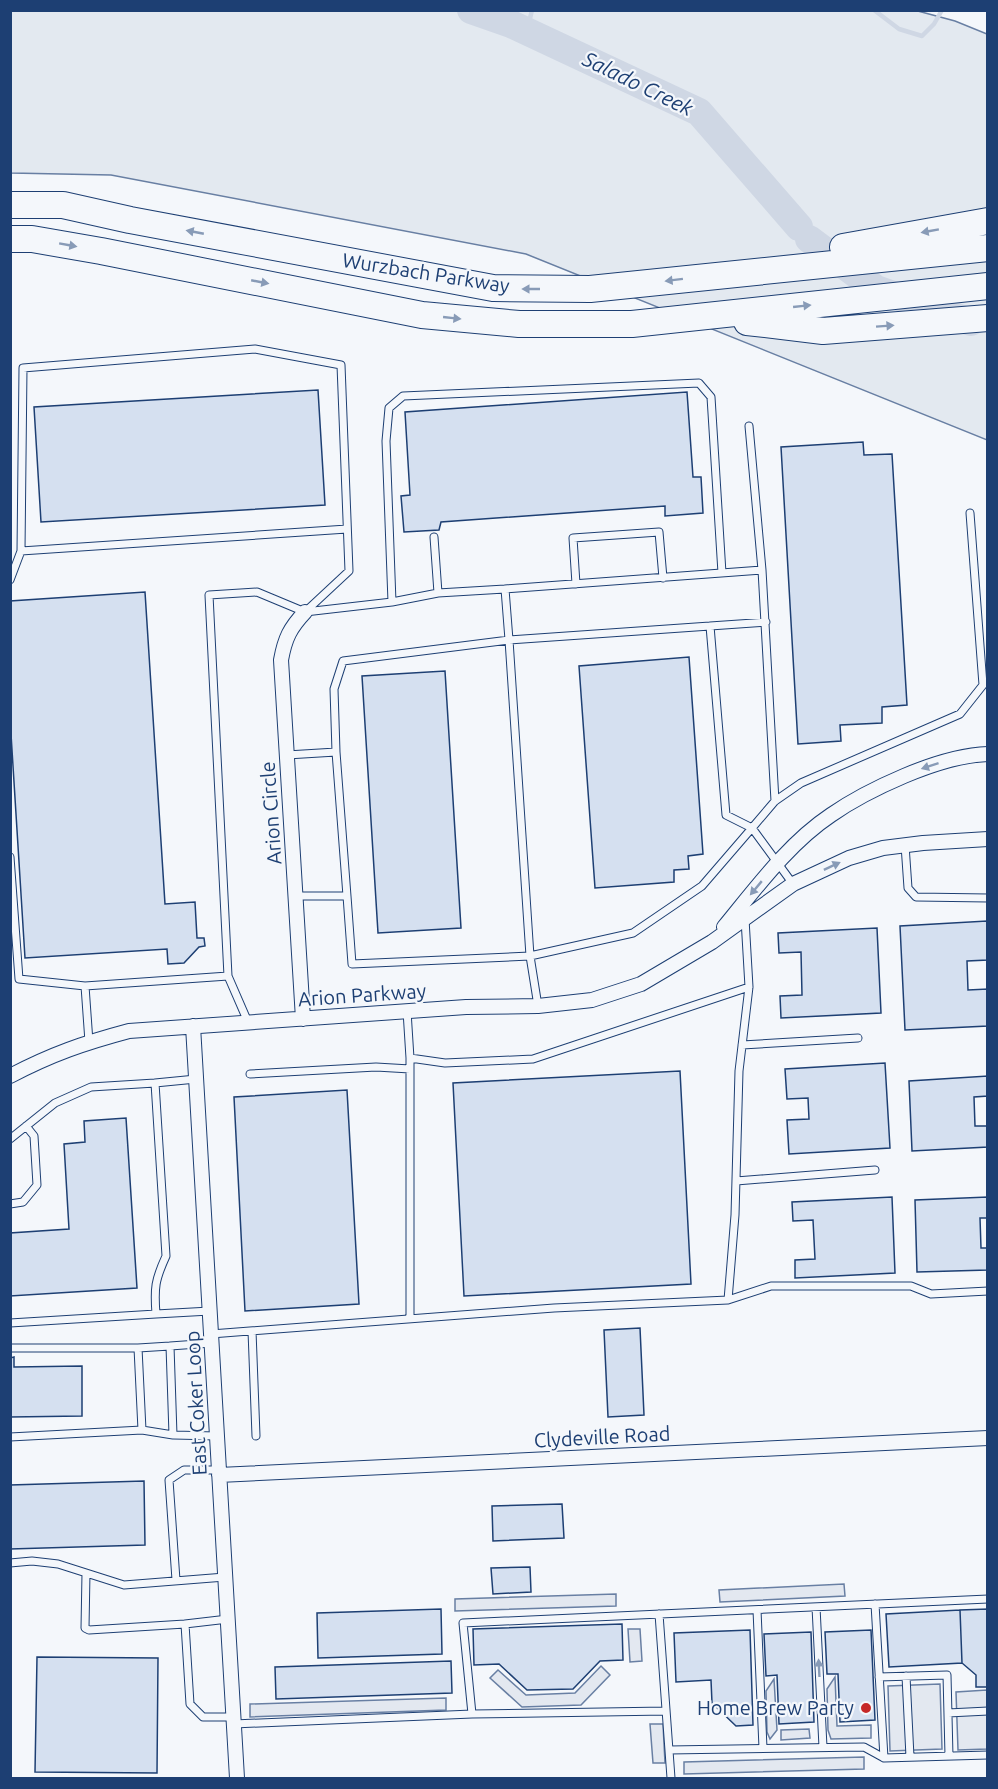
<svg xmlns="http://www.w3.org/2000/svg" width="998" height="1789" font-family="Ubuntu,sans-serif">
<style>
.green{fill:#e3e9f0;stroke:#687fa3;stroke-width:1.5}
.parking{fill:#e3e8f0;stroke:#687fa3;stroke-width:1.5}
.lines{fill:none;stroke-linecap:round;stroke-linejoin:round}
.stream{stroke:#cfd7e4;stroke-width:4.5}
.river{stroke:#cfd7e4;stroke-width:28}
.building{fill:#d5e0f0;stroke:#1d3f73;stroke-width:1.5}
.service-casing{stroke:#1d3f73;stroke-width:9}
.minor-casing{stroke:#1d3f73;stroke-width:16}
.motorway-casing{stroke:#1d3f73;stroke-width:28}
.service{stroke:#f4f7fb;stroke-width:7}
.minor{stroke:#f4f7fb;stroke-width:14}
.motorway{stroke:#f4f7fb;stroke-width:26}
.oneway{fill:#889bb7}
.poi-dot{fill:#c62828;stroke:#f4f7fb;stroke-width:2}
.labels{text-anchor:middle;stroke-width:4.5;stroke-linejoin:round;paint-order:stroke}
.street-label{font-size:20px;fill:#1d3f73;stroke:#f4f7fb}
.poi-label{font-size:20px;fill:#1d3f73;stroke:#f4f7fb;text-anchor:end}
.water-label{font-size:21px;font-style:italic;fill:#1d3f73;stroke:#f4f7fb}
</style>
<rect width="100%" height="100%" fill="#f4f7fb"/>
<!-- green -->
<path class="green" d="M914 10 955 21 987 34V440L526 254 111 175 11 173V11Z"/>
<!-- parking -->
<path class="parking" d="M844 1584 845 1596 720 1602 719 1590Z
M616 1594V1606L455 1611V1599Z
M628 1629H640L642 1661 630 1662Z
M601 1666 610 1675 581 1705 522 1707 490 1678 498 1670 526 1695 575 1693Z
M835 1677 837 1726 871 1725V1738L831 1739 828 1730 827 1689Z
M774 1679 777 1730 770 1739 767 1732 766 1691Z
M940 1684 942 1749 890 1751 888 1686Z
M987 1690V1749L958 1750 956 1692Z
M446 1698V1710L250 1717V1704Z
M650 1724H663L665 1763H653Z
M809 1729 810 1738 781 1740V1730Z
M864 1757V1769L684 1774V1762Z"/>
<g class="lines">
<!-- stream -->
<path class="stream" d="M874 10 899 29 922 36 934 24 942 10
M527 31 532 10"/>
<!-- river -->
<path class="river" d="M471 10 511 24 699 112 799 227
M809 239 876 289 971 322"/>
</g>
<!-- building -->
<path class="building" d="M318 390 325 505 41 522 34 407Z
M687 392 693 477H701L703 513 665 516V506L441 522 439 530 404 532 401 496 410 495 405 412Z
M863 442 864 455 892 454 907 705 882 707V723L840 725 841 741 798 744 781 447Z
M145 592 165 904 195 902 197 938H204L205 946 199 947 184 963 168 964 167 949 25 958 10 718V601Z
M689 657 703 854 688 856 689 869 674 870V882L595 888 579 666Z
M445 671 461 928 378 933 362 676Z
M987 921 988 960 967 961 968 990 988 989V1026L905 1030 900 926Z
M877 928 881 1013 781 1018 780 996 802 995 801 952 779 953 778 933Z
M885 1063 890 1148 789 1154 787 1120 809 1119 808 1098 787 1099 785 1069Z
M680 1071 691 1284 464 1296 453 1083Z
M988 1076V1096L974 1097 975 1126H988V1147L912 1151 909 1081Z
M347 1090 359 1304 245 1311 234 1097Z
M126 1118 137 1288 10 1296V1233L69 1229 64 1144 85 1142 84 1121Z
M892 1197 895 1273 795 1278V1260L815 1259 813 1220 793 1221 792 1202Z
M988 1197V1218H980L981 1248H988V1270L917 1272 915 1200Z
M640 1328 644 1415 608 1417 604 1330Z
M14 1357V1367L82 1366V1416L10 1417V1358Z
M144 1481 145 1545 10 1549V1485Z
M562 1504 564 1538 493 1541 492 1506Z
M530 1567 531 1592 493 1594 491 1568Z
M441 1609 442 1654 318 1658 317 1613Z
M988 1609V1687H976V1675L962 1663 960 1610Z
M960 1610 962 1663 889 1667 886 1614Z
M622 1624 623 1660 600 1661 573 1689 527 1690 499 1664 474 1665 473 1629Z
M750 1630 753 1725 736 1726 712 1703 711 1680 676 1682 674 1633Z
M871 1630 875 1720 840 1722 838 1674H827L825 1632Z
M811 1632 814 1722 779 1724 777 1675 766 1676 764 1634Z
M37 1657 158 1658 157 1773 35 1772Z
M451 1661 452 1693 276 1699 275 1667Z"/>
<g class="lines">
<!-- service casing -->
<g class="service-casing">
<path id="service" d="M749 426 762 570
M434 537 438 593
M10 580 21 551
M576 584 573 538 659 532 663 578
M505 589 762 570 775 801
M392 602 386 441 389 408 403 396 699 383 711 397 722 573
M305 612 349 571 341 365 255 349 23 368 21 551 347 529
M710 626 766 622
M287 755 336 752 347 896
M905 845 908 888 916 897 988 898
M10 857 19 979 85 986
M793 884 752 828 775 801 801 783 960 714 983 685 970 513
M296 896H347L352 964 530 956 509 640 343 661 334 689 336 752
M228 976 209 595 257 592 305 612 392 602 438 593 505 589 509 640 710 626 726 815 752 828 702 886 633 933 530 956 538 1006
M407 1011 410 1058V1318
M89 1042 85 986 228 976 248 1022
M742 1045 858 1038
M410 1058 445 1063 533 1059 749 987
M250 1074 376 1067 410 1069
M155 1083 196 1079
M10 1139 55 1103 91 1087 155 1083 166 1256C155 1280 154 1288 156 1314L210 1311
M736 1181 875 1170
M10 1204 23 1202 37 1185 34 1136 26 1126
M728 1300 771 1286H911L931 1294 988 1291
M10 1323 156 1314
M252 1331 256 1436
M211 1334 554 1308 728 1300 735 1215 739 1071 749 987 745 919
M170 1346 212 1343
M10 1348H138L142 1430 173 1435 217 1436
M138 1348 170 1346 173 1435
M10 1437 142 1430
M10 1563 32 1561 58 1564 124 1585 225 1577
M86 1573 85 1628 89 1630 185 1624
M176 1580 169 1480 184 1470H219
M875 1604 884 1758
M816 1607 823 1747
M757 1610 763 1748
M659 1614 671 1778
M228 1619 185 1624 190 1704 203 1717H233
M906 1676 910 1757
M879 1677 947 1675 949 1756
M948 1713 988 1711
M472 1714 463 1623 988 1599
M234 1724 472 1714 666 1711
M669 1750 864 1747 884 1758 988 1755"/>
</g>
<!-- minor casing -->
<g class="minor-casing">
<path id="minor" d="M724 927C756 888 789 843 831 815 854 799 878 787 904 776 930 765 959 755 988 754
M303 1019 281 660C285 638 290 628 305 612
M193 1026 237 1778
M10 1076C52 1054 84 1043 129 1031L466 1007 538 1006 592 1000 641 984 712 942 793 884 849 858 883 848 923 843 988 839
M219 1475 988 1438"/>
</g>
<!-- motorway casing -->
<g class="motorway-casing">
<path id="motorway" d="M10 205H63L130 220 493 288 590 289 988 248
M10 239H32L101 251 422 315 519 324H632L988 286
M843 247 988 221
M747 322 823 331 988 318"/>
</g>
<!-- service -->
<use href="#service" class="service"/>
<!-- minor -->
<use href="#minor" class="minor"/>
<!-- motorway -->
<use href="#motorway" class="motorway"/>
</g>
<!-- one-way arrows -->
<defs><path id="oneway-solid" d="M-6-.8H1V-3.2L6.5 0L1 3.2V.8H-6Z" transform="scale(1.5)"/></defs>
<g class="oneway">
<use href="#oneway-solid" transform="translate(930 231) rotate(170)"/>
<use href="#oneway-solid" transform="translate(195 232) rotate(-169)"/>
<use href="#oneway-solid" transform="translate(68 245) rotate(10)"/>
<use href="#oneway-solid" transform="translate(674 280) rotate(173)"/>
<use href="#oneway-solid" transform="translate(260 282) rotate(11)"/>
<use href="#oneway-solid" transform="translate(531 289) rotate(-180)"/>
<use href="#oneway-solid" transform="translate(802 306) rotate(-6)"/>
<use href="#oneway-solid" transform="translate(452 318) rotate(6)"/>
<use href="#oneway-solid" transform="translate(885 326) rotate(-4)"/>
<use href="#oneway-solid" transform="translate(930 766) rotate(162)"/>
<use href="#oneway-solid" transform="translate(832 866) rotate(-25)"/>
<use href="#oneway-solid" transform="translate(756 888) rotate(130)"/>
<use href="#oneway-solid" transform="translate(819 1668) rotate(-93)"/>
</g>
<!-- markers -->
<circle class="poi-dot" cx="866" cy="1708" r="6"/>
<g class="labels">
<!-- street labels -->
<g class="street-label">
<text transform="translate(426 273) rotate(9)" y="7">Wurzbach Parkway</text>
<text transform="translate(271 813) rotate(-94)" y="7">Arion Circle</text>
<text transform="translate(362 995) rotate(-4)" y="7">Arion Parkway</text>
<text transform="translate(196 1403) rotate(-93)" y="7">East Coker Loop</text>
<text transform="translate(602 1437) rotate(-3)" y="7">Clydeville Road</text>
</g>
<!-- poi labels -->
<g class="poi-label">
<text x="854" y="1715">Home Brew Party</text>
</g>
<!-- water labels -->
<g class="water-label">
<text transform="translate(638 84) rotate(26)" y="7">Salado Creek</text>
</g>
</g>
<!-- border -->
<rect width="998" height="1789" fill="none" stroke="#1d3f73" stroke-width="24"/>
</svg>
